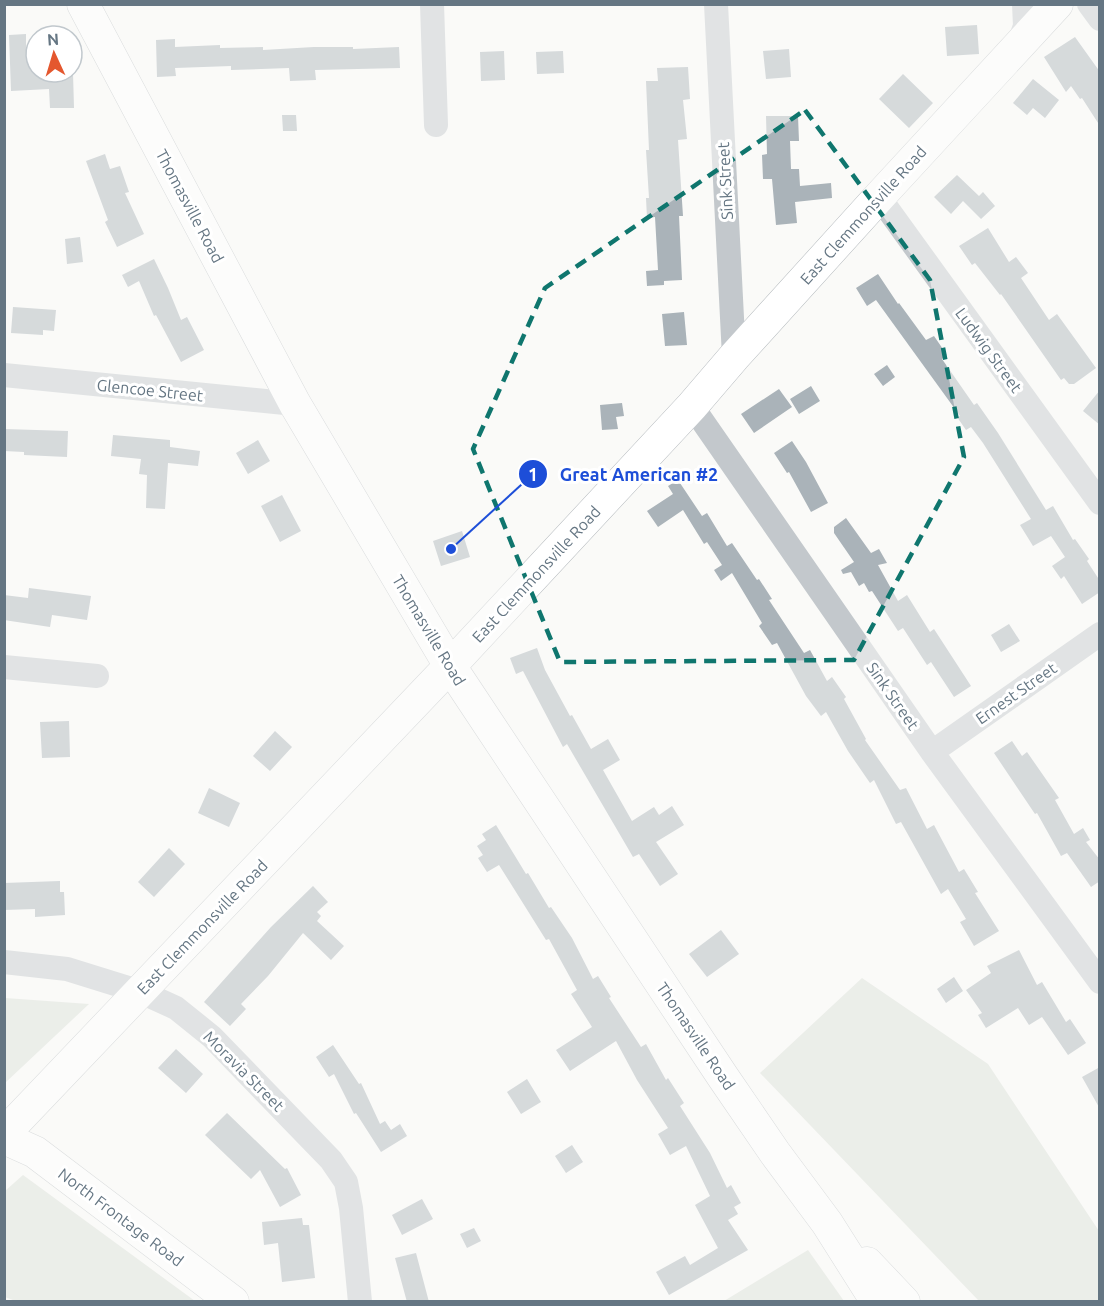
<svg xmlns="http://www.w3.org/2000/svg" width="1104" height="1306" font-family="Ubuntu,sans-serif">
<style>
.green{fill:#dadfd7}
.building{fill:#aab3b9}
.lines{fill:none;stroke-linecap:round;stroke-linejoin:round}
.major-casing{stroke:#b5babe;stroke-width:33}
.minor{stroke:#c3c8cc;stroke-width:24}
.major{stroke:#fff;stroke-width:32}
.marked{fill:none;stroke:#0f766e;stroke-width:4.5;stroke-dasharray:12 8;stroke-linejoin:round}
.labels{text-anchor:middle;stroke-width:6;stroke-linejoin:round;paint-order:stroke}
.street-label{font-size:16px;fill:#657683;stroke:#fff}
.leader{fill:none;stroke:#1d4ed8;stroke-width:2}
.callout-dot{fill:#1d4ed8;stroke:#fff;stroke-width:2}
.mark-label{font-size:18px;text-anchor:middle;font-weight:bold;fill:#fff}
.callout-label{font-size:18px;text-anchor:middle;font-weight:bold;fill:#1d4ed8;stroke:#fff;stroke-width:6;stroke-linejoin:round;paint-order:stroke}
</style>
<rect width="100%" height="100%" fill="#fafaf8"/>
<!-- green -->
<path class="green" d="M862 978 988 1064 1099 1231V1301H979L760 1073Z
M5 998 89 1004 5 1083 4 998Z
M23 1175 195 1301 18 1302 5 1297V1191Z
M808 1250 844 1301H724Z"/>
<!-- building -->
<path class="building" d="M977 25 979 54 947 56 945 27Z
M26 34V47L36 46 37 75 73 73 74 108H50L49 89 11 91 9 35Z
M1075 37 1100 72V126L1082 98 1080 99 1071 86 1066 92 1044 57Z
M175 39V47L220 45V48L263 47V50L314 47H353V49L399 47 400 68 315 70 316 80 290 81 289 68 231 70V66L175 68 176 76 157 77 156 40Z
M789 49 791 77 766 79 763 51Z
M504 51 505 80 481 81 480 52Z
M563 51 564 73 537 74 536 52Z
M688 67 690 99 683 100 687 139 678 140 683 216H679L682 280 664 281V285L647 286 646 271 658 270 655 217 647 218 646 198H649L646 150H649L646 81H658L657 68Z
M903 74 933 103 909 128 879 99Z
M1033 79 1059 100 1045 118 1033 108 1027 115 1013 103Z
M282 115H296L297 131H283Z
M766 116H798L799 141H790L791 169H799L800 186 831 183 832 198 795 202 797 223 776 225 772 179H763L762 155 767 154Z
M105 154 110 169 120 166 129 192 125 193 144 234 117 247 105 222 108 220 86 161Z
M957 175 979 196 983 192 995 206 981 219 963 201 951 214 934 197Z
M988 228 1009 262 1016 257 1028 273 1021 278 1049 320 1057 314 1096 368 1074 384H1069L1064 378 1061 380 1001 294 1000 295 975 263 972 265 959 246Z
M80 237 83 262 67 264 65 239Z
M154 259 168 288 181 320 187 317 204 350 181 362 156 315 154 316 139 281 128 287 122 275Z
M878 274 898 304 899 303 926 340 934 336 947 355 942 359 974 405 977 403 998 433 1046 510 1053 506 1073 540 1075 539 1089 559 1087 561 1100 581V592L1082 604 1064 576 1061 579 1052 566 1065 557 1051 536 1033 546 1020 525 1031 519 983 443 971 427 966 430 957 417 960 416 876 300 867 306 856 288Z
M13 307 56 310 54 331 43 330V335L11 333Z
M684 312 687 345 665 346 662 314Z
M887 365 895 377 883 386 874 374Z
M811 386 820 401 799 414 790 399Z
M779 389 792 407 754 433 741 414Z
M1100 390V425L1083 411Z
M622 403 624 416 616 417 618 429 602 430 600 405Z
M4 429 68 431 67 457 24 455V452L4 451Z
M113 435 170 440V447L200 451 198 466 168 463 165 509 146 508 147 475 139 474 141 459 111 456Z
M258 440 270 461 248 474 236 453Z
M792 441 806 462 828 503 811 512 789 472 787 473 774 453Z
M678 480 702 516 707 513 727 546 732 543 757 580 759 579 772 599 769 600 804 653 810 650 827 681 832 677 846 697 844 699 866 739 865 740 900 790 906 788 927 829 934 825 959 872 964 869 978 892 975 893 999 931 974 946 960 922 966 919 948 889 941 894 901 822 896 824 874 780 870 783 848 751 826 712 821 716 806 696 777 643 772 645 759 626 762 623 732 573 721 581 714 570 722 565 707 542 704 544 683 510 658 527 647 511 673 494 668 486Z
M282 495 301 531 280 542 261 506Z
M846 518 871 553 879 549 887 563 878 565 898 601 907 595 930 632 934 629 971 686 954 697 931 662 927 665 903 628 898 631 872 591 869 592 864 583 859 586 851 572 843 574 841 570 854 562 834 533V527Z
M462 531 470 557 441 566 433 541Z
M29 588 91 596 87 620 52 615 50 627 4 620V595L28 598Z
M1009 624 1020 641 1001 652 991 635Z
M537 648 545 670 570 716 572 715 591 749 608 739 620 760 603 770 632 821 654 807 659 815 672 806 684 825 656 842 678 874 660 886 639 854 633 857 567 744 563 747 523 671 516 674 510 658Z
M69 721 70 757 42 758 40 722Z
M275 731 292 747 270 771 253 756Z
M1012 741 1022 756 1027 752 1059 798 1055 800 1074 834 1083 828 1090 840 1086 842 1100 860V881L1091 887 1067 853 1061 856 1037 813 1035 814 994 753Z
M209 788 240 803 229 827 198 813Z
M496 825 526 874 528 873 549 908 551 907 572 938 593 979 598 976 611 997 609 998 641 1047 646 1044 666 1080 668 1078 684 1103 680 1106 710 1153 727 1188 731 1185 741 1203 734 1207 738 1214 728 1220 748 1250 669 1295 656 1272 685 1256 690 1265 718 1248 695 1205 710 1196 686 1146 670 1155 658 1134 668 1128 637 1080 616 1041 570 1071 556 1050 592 1027 571 994 577 990 549 939 546 940 499 865 487 872 478 858 483 855 477 846 486 840 482 834Z
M169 848 185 864 154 897 138 882Z
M60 881V892H64L65 915 35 917V909L4 910V883Z
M313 886 328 902 317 912 321 916 317 921 344 946 331 960 303 933 268 976 241 1004 246 1009 230 1026 204 1002 271 927Z
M721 930 739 954 707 977 689 954Z
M1019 950 1037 985 1042 982 1066 1022 1070 1019 1086 1043 1068 1055 1042 1017 1029 1025 1018 1008 986 1028 978 1015 982 1013 966 990 991 973 987 966Z
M954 977 963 991 946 1003 937 989Z
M333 1045 359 1084 361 1083 380 1124 385 1121 391 1130 400 1124 407 1136 381 1152 356 1113 354 1114 334 1074 329 1077 316 1057Z
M176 1049 203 1074 186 1093 158 1068Z
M1100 1067V1109L1082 1077Z
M527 1079 541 1102 521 1114 507 1092Z
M227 1113 285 1169 287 1168 301 1195 280 1207 260 1170 251 1179 205 1135Z
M572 1145 583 1162 566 1173 555 1156Z
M422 1199 433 1219 402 1235 392 1215Z
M302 1218 303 1225H309L315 1278 282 1282 278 1243 264 1245 262 1222Z
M474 1228 481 1241 467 1248 460 1234Z
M416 1253 429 1302H407L395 1258Z"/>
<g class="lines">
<!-- major casing -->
<g class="major-casing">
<path id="major" d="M83 4 295 404 450 666 723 1077 775 1153 827 1223 877 1302
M4 1134 450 666 692 406 734 357 879 197 1057 4
M4 1138 35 1152 233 1302
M867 1263 904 1302"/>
</g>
<!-- minor -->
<path class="minor" d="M432 4 436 125
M716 4 734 357
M1089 4 1100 19
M1018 46 1025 26 1024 4
M879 197 1100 503
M4 375 295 404
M692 406 932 752 1100 982
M4 667 97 676
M932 752 1100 634
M4 962 67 969 141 992 176 1008 212 1037 331 1160 346 1182 351 1208 360 1302"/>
<!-- major -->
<use href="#major" class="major"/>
</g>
<!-- marked area -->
<path d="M0 0H1104V1306H0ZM805 110 930 280 964 457 854 660 560 662 473 449 545 288Z" fill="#fafaf8" fill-opacity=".55" fill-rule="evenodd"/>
<path class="marked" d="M805 110 930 280 964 457 854 660 560 662 473 449 545 288Z"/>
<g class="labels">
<!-- street labels -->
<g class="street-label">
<text transform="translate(725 181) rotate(-93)" y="6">Sink Street</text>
<text transform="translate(190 206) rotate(62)" y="6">Thomasville Road</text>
<text transform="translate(863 215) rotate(-48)" y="6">East Clemmonsville Road</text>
<text transform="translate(989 350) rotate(54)" y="6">Ludwig Street</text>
<text transform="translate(150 390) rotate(6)" y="6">Glencoe Street</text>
<text transform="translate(536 574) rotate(-47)" y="6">East Clemmonsville Road</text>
<text transform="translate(429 630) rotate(59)" y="6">Thomasville Road</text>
<text transform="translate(1016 693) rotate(-35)" y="6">Ernest Street</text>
<text transform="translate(893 696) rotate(55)" y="6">Sink Street</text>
<text transform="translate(202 927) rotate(-46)" y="6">East Clemmonsville Road</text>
<text transform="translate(696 1036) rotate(56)" y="6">Thomasville Road</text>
<text transform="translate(244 1071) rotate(45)" y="6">Moravia Street</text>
<text transform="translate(121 1217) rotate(37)" y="6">North Frontage Road</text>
</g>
</g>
<!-- callouts -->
<path class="leader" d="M451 549L533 474"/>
<g class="callout-dot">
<circle cx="451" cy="549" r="6"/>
<circle cx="533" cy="474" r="15"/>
</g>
<g class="mark-label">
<text x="533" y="481">1</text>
</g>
<g class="callout-label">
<text x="639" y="481">Great American #2</text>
</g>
<!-- border -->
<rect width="1104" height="1306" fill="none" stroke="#657683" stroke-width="12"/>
<!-- north arrow -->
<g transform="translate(54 54) rotate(356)"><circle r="28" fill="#ffffff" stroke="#c1c8cd" stroke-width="1.5"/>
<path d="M0-4.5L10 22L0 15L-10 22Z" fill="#e4572e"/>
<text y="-9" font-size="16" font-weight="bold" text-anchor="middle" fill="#657683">N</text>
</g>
</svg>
